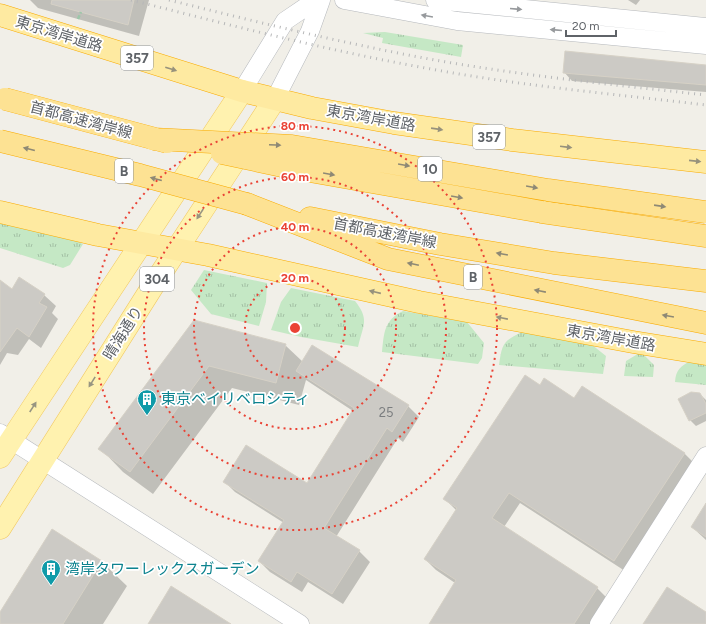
<svg xmlns="http://www.w3.org/2000/svg" width="706" height="624" font-family="Figtree,'Noto Sans JP',sans-serif">
<style>
.grass{fill:url(#grass-tufts)}
.shadow{fill:#0003}
.building{fill:#cccac5;stroke:#d6d1c6}
.lines{fill:none;stroke-linecap:round;stroke-linejoin:round}
.tertiary-casing{stroke:#b5b8bc;stroke-width:19}
.primary-casing{stroke:#f2c960;stroke-width:23}
.trunk-casing{stroke:#f9ab00;stroke-width:23}
.motorway-casing{stroke:#f9ab00;stroke-width:23}
.path{stroke:#9cc7a9;stroke-width:2.5;stroke-dasharray:4 2;stroke-linecap:butt}
.tertiary{stroke:#fff;stroke-width:18}
.primary{stroke:#fff2af;stroke-width:22}
.trunk{stroke:#feeaa1;stroke-width:22}
.motorway{stroke:#fde293;stroke-width:22}
.rail{stroke:#b6b7b8;stroke-width:3;stroke-dasharray:1 5;stroke-linecap:butt}
.motorway-bridge-casing{stroke:#f9ab00;stroke-width:23;stroke-linecap:butt}
.motorway-bridge{stroke:#fde293;stroke-width:22}
.oneway{fill:#979a9d}
.oneway2{fill:#97927c}
.oneway3{fill:#8e8975}
.oneway4{fill:#979581}
.ring{fill:none;stroke:#ea4335;stroke-width:2;stroke-dasharray:2 4}
.labels{text-anchor:middle;stroke-width:3.5;stroke-linejoin:round;paint-order:stroke}
.number-label{font-size:13px;fill:#7a7d7f}
.shield{fill:#fff;stroke:#8f9295;stroke-width:1}
.shield-label{font-size:14px;font-weight:bold;fill:#5f6368}
.street-label{font-size:15px;fill:#5f6368;stroke:#fff}
.culture-label{font-size:15px;fill:#0d838f;stroke:#fff;text-anchor:start}
.centre{fill:#ea4335;stroke:#fff;stroke-width:2}
.ring-label{font-size:12px;text-anchor:middle;font-weight:bold;fill:#ea4335;stroke:#fff;stroke-width:3.5;stroke-linejoin:round;paint-order:stroke}
</style>
<defs>
<pattern id="grass-tufts" width="24" height="20" patternUnits="userSpaceOnUse"><rect width="24" height="20" fill="#c5e8c5"/><path d="M3 7l-1-3M5 7V3M7 7l1-3M15 17l-1-3M17 17v-4M19 17l1-3" fill="none" stroke="#a3c0a4"/></pattern>
</defs>
<rect width="100%" height="100%" fill="#f1efe8"/>
<!-- grass -->
<path class="grass" d="M385 32 463 45 461 57 382 43 383 38 363 33Z
M0 222 77 241 83 244 70 265 63 268 0 248Z
M204 270 267 283 266 302 259 326 211 314 191 290Z
M291 288 355 301C370 320 363 325 358 347L301 337 271 330 281 302Z
M403 311 467 322 484 343 482 358 478 364 382 352C384 333 384 320 403 311Z
M522 332 591 344 606 356 603 374 499 365C502 344 503 341 522 332Z
M641 352 654 365 653 377 624 376 626 361Z
M691 361 706 364V385L675 382C676 370 680 366 691 361Z"/>
<!-- shadow -->
<path class="shadow" d="M30 0H149L139 36 38 8Z
M628 0H640L636 5Z
M706 66V92L572 81 564 72Z
M0 281 12 290 44 295 56 306 52 313 58 319 41 348 29 339 18 355 7 353 0 365Z
M194 322 285 345 303 362 408 406 419 417 403 442 398 438 336 537 359 551 370 562 343 604 308 582 302 592 270 572 259 561 284 523 235 492 224 481 308 484 353 411 306 380 299 405 232 388 153 494 123 472 100 448Z
M540 387 575 399 684 453 695 464 625 571 520 503 504 527 597 588 608 599 592 624H430L455 583 436 570 425 559 457 511 444 498Z
M700 394 706 400V421L696 426 690 420Z
M706 505V540L692 527Z
M53 530 102 562 127 586 103 624H0V614Z"/>
<!-- building -->
<path class="building" d="M52 0H134L128 25 51 4Z
M565 51 706 65V85L563 73Z
M19 277 45 294 39 303 47 307 29 337 17 328 0 352V280L12 289Z
M194 320 286 344 276 383 209 366 130 472 98 449Z
M312 345 409 405 392 432 387 428 324 528 360 550 332 594 297 572 291 582 258 561 284 520 223 482 246 445 307 483 354 408 296 371Z
M525 375 540 385 544 378 574 398 582 386 685 453 614 561 509 493 492 518 598 587 574 624H429L456 580 424 559 457 508 443 499Z
M691 392 700 393 706 404V413L689 421 678 399Z
M706 503V537L691 527Z
M52 529 102 561 63 624H0V612Z
M171 586 231 624H148Z
M667 587 706 612V624H643Z"/>
<g class="lines">
<!-- tertiary casing -->
<g class="tertiary-casing">
<path id="tertiary" d="M344 0 457 21 706 45
M435 0 706 27
M242 91 285 21 316 0
M275 99 310 31 321 0
M0 433 300 624
M599 624 706 456"/>
</g>
<!-- primary casing -->
<g class="primary-casing">
<path id="primary" d="M0 457 242 91
M0 528 156 281 275 99"/>
</g>
<!-- trunk casing -->
<g class="trunk-casing">
<path id="trunk" d="M0 15 242 91 312 108 394 123 512 140 706 162
M0 212 98 235 208 255 419 302 633 342 706 354"/>
</g>
<!-- motorway casing -->
<g class="motorway-casing">
<path id="motorway" d="M247 204 388 259 706 323
M542 212 706 236
M310 218 440 244 554 263 706 281"/>
</g>
<!-- path -->
<path class="path" d="M78 19 81 12"/>
<!-- tertiary -->
<use href="#tertiary" class="tertiary"/>
<!-- primary -->
<use href="#primary" class="primary"/>
<!-- trunk -->
<use href="#trunk" class="trunk"/>
<!-- motorway -->
<use href="#motorway" class="motorway"/>
<!-- rail -->
<path class="rail" d="M131 0C230 25 329 51 431 69 522 86 614 94 706 105
M169 0C257 22 346 44 435 60 525 76 616 85 706 95"/>
<!-- motorway-bridge casing -->
<g class="motorway-bridge-casing">
<path id="motorway-bridge" d="M5 99 167 142
M153 139 292 146 548 190 706 212
M0 141 140 175 247 204
M222 153 287 167 542 212"/>
</g>
<!-- motorway-bridge -->
<use href="#motorway-bridge" class="motorway-bridge"/>
</g>
<!-- one-way arrows -->
<defs><path id="oneway-solid" d="M-6-.8H1V-3.2L6.5 0L1 3.2V.8H-6Z"/></defs>
<g class="oneway">
<use href="#oneway-solid" transform="translate(516 9) rotate(5)"/>
<use href="#oneway-solid" transform="translate(427 16) rotate(-170)"/>
<use href="#oneway-solid" transform="translate(556 30) rotate(-175)"/>
</g>
<g class="oneway2">
<use href="#oneway-solid" transform="translate(171 69) rotate(17)"/>
<use href="#oneway-solid" transform="translate(437 129) rotate(8)"/>
<use href="#oneway-solid" transform="translate(566 147) rotate(7)"/>
<use href="#oneway-solid" transform="translate(695 161) rotate(6)"/>
<use href="#oneway-solid" transform="translate(375 292) rotate(-167)"/>
<use href="#oneway-solid" transform="translate(502 318) rotate(-169)"/>
</g>
<g class="oneway3">
<use href="#oneway-solid" transform="translate(275 145) rotate(3)"/>
<use href="#oneway-solid" transform="translate(29 149) rotate(-166)"/>
<use href="#oneway-solid" transform="translate(404 165) rotate(10)"/>
<use href="#oneway-solid" transform="translate(329 174) rotate(10)"/>
<use href="#oneway-solid" transform="translate(156 179) rotate(-165)"/>
<use href="#oneway-solid" transform="translate(532 187) rotate(10)"/>
<use href="#oneway-solid" transform="translate(457 197) rotate(10)"/>
<use href="#oneway-solid" transform="translate(660 206) rotate(8)"/>
<use href="#oneway-solid" transform="translate(502 254) rotate(-170)"/>
<use href="#oneway-solid" transform="translate(413 264) rotate(-168)"/>
<use href="#oneway-solid" transform="translate(540 291) rotate(-169)"/>
<use href="#oneway-solid" transform="translate(668 316) rotate(-170)"/>
</g>
<g class="oneway4">
<use href="#oneway-solid" transform="translate(200 214) rotate(123)"/>
<use href="#oneway-solid" transform="translate(92 382) rotate(122)"/>
<use href="#oneway-solid" transform="translate(33 407) rotate(-57)"/>
</g>
<!-- distance rings -->
<g class="ring">
<circle cx="295" cy="328" r="50"/>
<circle cx="295" cy="328" r="101"/>
<circle cx="295" cy="328" r="151"/>
<circle cx="295" cy="328" r="202"/>
</g>
<!-- icons -->
<defs>
<g id="building-pin" transform="scale(1)"><path d="M0 17L-7.5 6A9.5 9.5 0 1 1 7.5 6Z" fill="#0f9aa8" stroke="#fff"/><path d="M-4-6H4V6H1V3H-1V6H-4ZM-2.5-4.3h1.7v1.8h-1.7ZM.8-4.3h1.7v1.8H.8ZM-2.5-1h1.7V.8h-1.7ZM.8-1h1.7V.8H.8Z" fill="#fff"/></g>
</defs>
<g fill-rule="evenodd">
<use href="#building-pin" x="147" y="399"/>
<use href="#building-pin" x="51" y="569"/>
</g>
<g class="labels">
<!-- number labels -->
<g class="number-label">
<text x="386" y="417">25</text>
</g>
<!-- shield labels -->
<g class="shield">
<rect x="121" y="46" width="32" height="24" rx="3"/>
<rect x="473" y="125" width="32" height="24" rx="3"/>
<rect x="418" y="157" width="24" height="24" rx="3"/>
<rect x="115" y="159" width="18" height="24" rx="3"/>
<rect x="464" y="265" width="18" height="24" rx="3"/>
<rect x="140" y="267" width="34" height="24" rx="3"/>
</g>
<g class="shield-label">
<text x="137" y="63">357</text>
<text x="489" y="142">357</text>
<text x="430" y="174">10</text>
<text x="124" y="176">B</text>
<text x="473" y="282">B</text>
<text x="157" y="284">304</text>
</g>
<!-- street labels -->
<g class="street-label">
<text transform="translate(59 34) rotate(17)" y="5">東京湾岸道路</text>
<text transform="translate(371 118) rotate(10)" y="5">東京湾岸道路</text>
<text transform="translate(81 120) rotate(15)" y="5">首都高速湾岸線</text>
<text transform="translate(385 233) rotate(11)" y="5">首都高速湾岸線</text>
<text transform="translate(123 333) rotate(-58)" y="5">晴海通り</text>
<text transform="translate(611 338) rotate(10)" y="5">東京湾岸道路</text>
</g>
<!-- culture labels -->
<g class="culture-label">
<text x="161" y="404">東京ベイリベロシティ</text>
<text x="65" y="574">湾岸タワーレックスガーデン</text>
</g>
</g>
<circle cx="295" cy="328" r="6" class="centre"/>
<g class="ring-label">
<text x="295" y="130">80 m</text>
<text x="295" y="181">60 m</text>
<text x="295" y="231">40 m</text>
<text x="295" y="282">20 m</text>
</g>
<!-- scale -->
<path d="M566 30v6h50v-6" fill="none" stroke="#5f6368" stroke-width="2"/>
<text x="572" y="30" font-size="12" fill="#5f6368" stroke="#ffffff" stroke-width="3" paint-order="stroke">20 m</text>
</svg>
